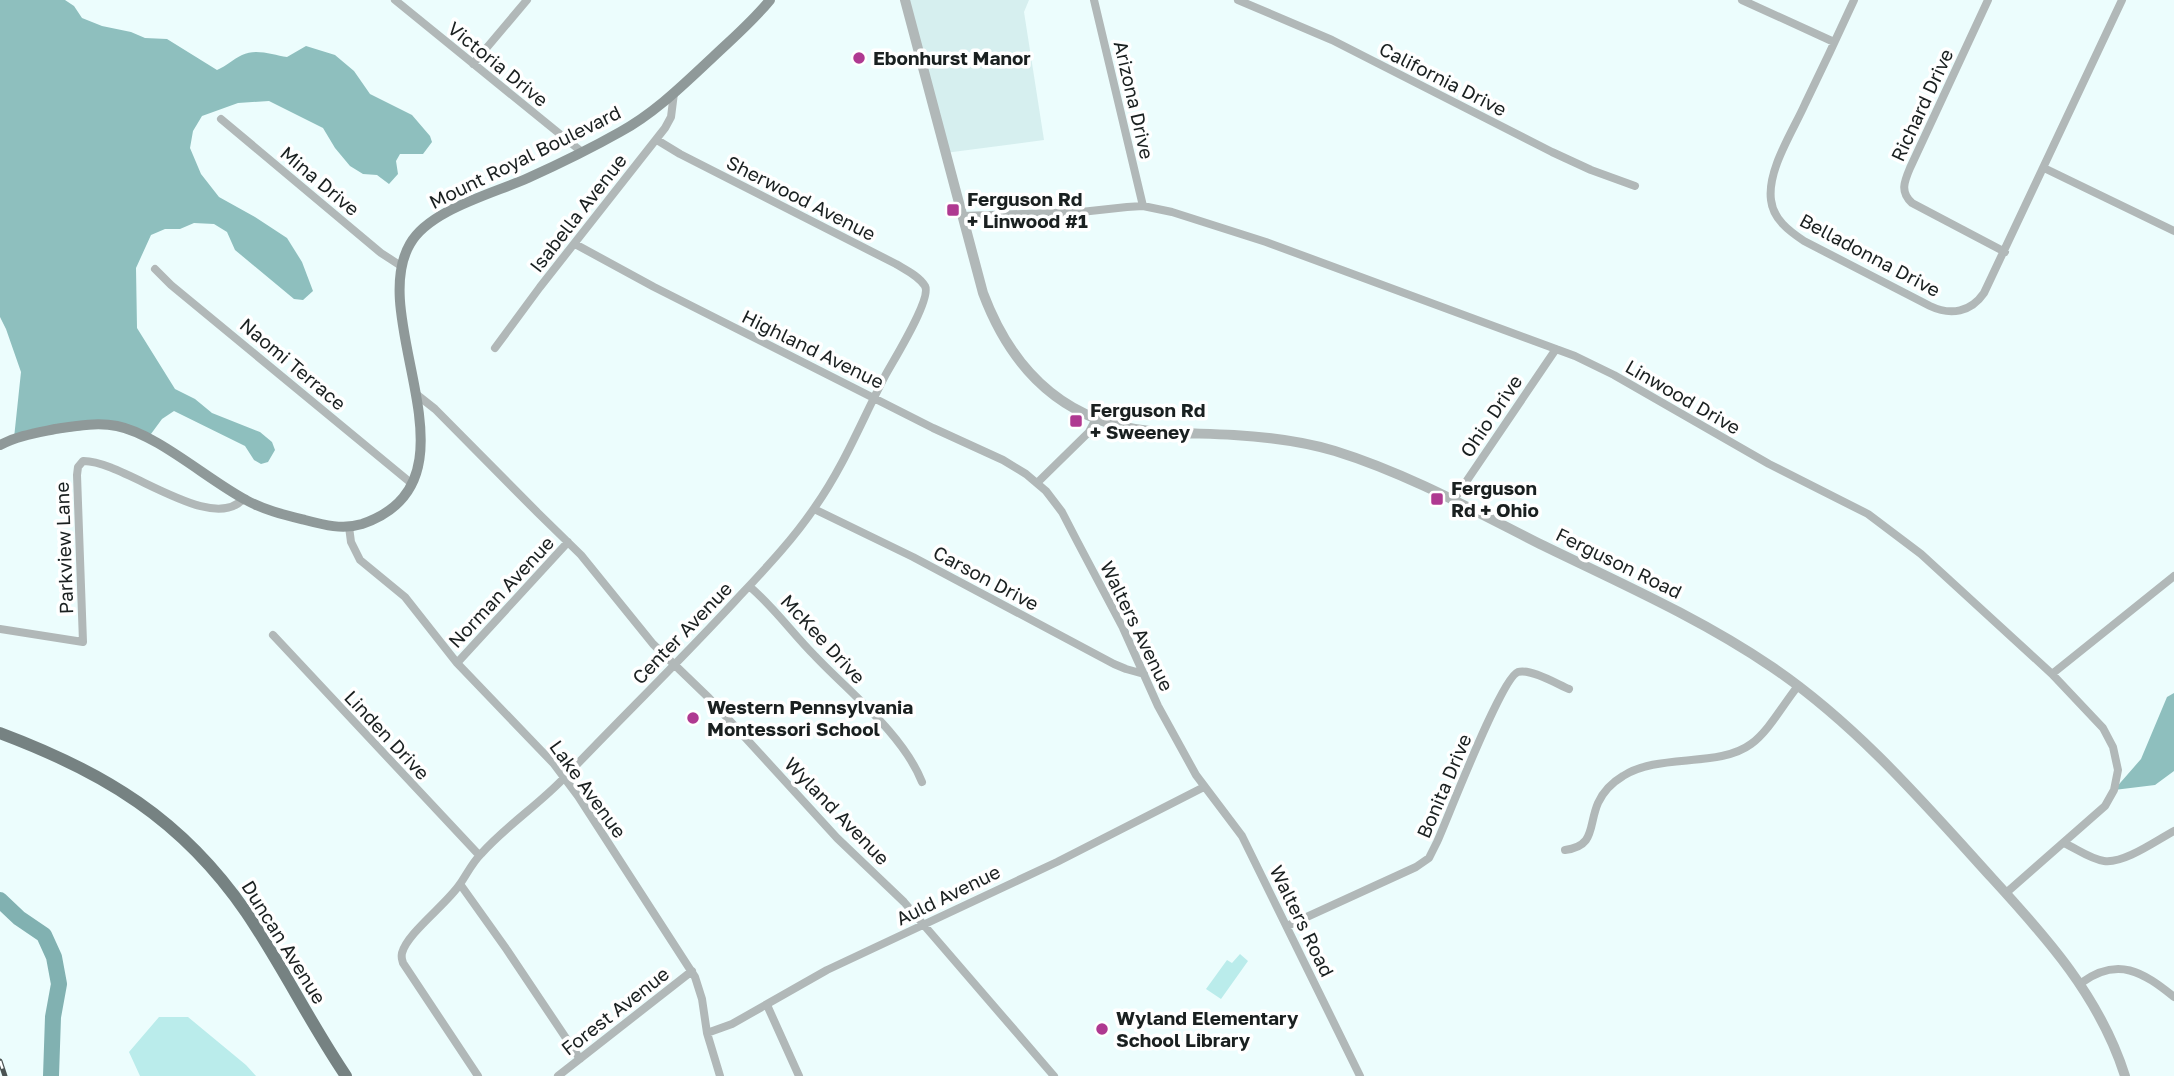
<svg xmlns="http://www.w3.org/2000/svg" width="2174" height="1076" font-family="'Golos Text',sans-serif">
<style>
.built{fill:#d6efef}
.green{fill:#baeceb}
.forest{fill:#8ebfbe}
.lines{fill:none;stroke-linecap:round;stroke-linejoin:round}
.river{stroke:#81b1b1;stroke-width:16}
.minor{stroke:#b1b8b8;stroke-width:8}
.tertiary{stroke:#b1b8b8;stroke-width:10}
.secondary{stroke:#8f9999;stroke-width:10}
.primary{stroke:#768282;stroke-width:12}
.rail-casing{stroke:#4b5353;stroke-width:5}
.rail{stroke:#fff;stroke-width:2.5;stroke-dasharray:8;stroke-linecap:butt}
.poi-dot{fill:#af3991;stroke:#fff;stroke-width:2.5}
.labels{text-anchor:middle;stroke-width:7;stroke-linejoin:round;paint-order:stroke}
.poi-label{font-size:19px;font-weight:bold;fill:#1a2020;stroke:#fff;text-anchor:start}
.street-label{font-size:19px;fill:#1a2020;stroke:#fff}
</style>
<rect width="100%" height="100%" fill="#ecfdfd"/>
<!-- built -->
<path class="built" d="M905 0H1029L1024 12 1044 140 945 153Z"/>
<!-- green -->
<path class="green" d="M1240 954 1248 961 1221 999 1206 989 1227 960 1232 963Z
M159 1017H188L246 1065 256 1076H140L129 1052Z"/>
<!-- forest -->
<path class="forest" d="M0 0H65L74 6 82 18 102 26 131 32 145 38 167 39 217 70C227 66 233 59 242 55 256 48 273 55 287 57L306 46 335 55 354 71 370 94 412 115 430 136 432 142 423 154H400L396 161 398 174 389 184 377 175 363 174 350 166 335 148 323 128 269 101 238 103 202 116 193 131 190 148 201 174 219 197 255 217 287 238 302 262 313 291 303 300 294 299 235 250 227 232 214 224 194 223 180 229H165L151 235 136 268 137 328 175 389 195 399 212 413 260 432 272 442 275 450 268 462 261 464 254 460 245 446 174 411 162 419 148 438 116 426 14 438 21 372 6 329 0 317Z
M2174 693V771L2155 785 2114 790 2141 759 2167 697Z"/>
<g class="lines">
<!-- river -->
<path class="river" d="M0 900 19 918 44 935 54 957 59 984 53 1017 51 1076"/>
<!-- minor -->
<path class="minor" d="M395 0 582 152
M1094 0 1143 206
M1238 0 1332 40 1552 152 1591 170 1635 186
M1742 0 1834 42
M1854 0C1838 35 1822 69 1805 104 1793 131 1767 170 1771 200 1773 219 1789 231 1804 241L1930 306C1951 316 1971 312 1984 293L2122 0
M1988 0 1910 168C1904 182 1900 192 1912 203L2005 252
M473 64 527 0
M221 119 381 253 401 266
M2044 168 2174 231
M962 216 1081 212 1127 207 1143 206 1172 212 1266 242 1575 356 1614 375 1769 464 1868 514 1921 554 2052 674 2103 728 2113 747 2118 770 2114 790 2105 806 2006 893
M575 244 654 287 933 428 1003 460 1026 474 1046 491 1062 512 1077 541 1123 628 1158 706 1196 775 1242 836 1360 1076
M155 269 171 285 411 483
M495 348 540 287 665 128 671 117 674 93
M416 394 435 409 538 513 581 555 653 644 709 698 837 838 904 902 1054 1076
M1037 483 1089 432 1096 419
M1453 501 1556 349
M814 509 913 557 1114 664 1126 669 1144 674
M349 527 351 542 360 560 405 597 457 663 554 764 578 796 695 977 702 999 707 1033 720 1076
M749 586C774 607 792 633 815 656 850 693 903 734 922 782
M0 629 83 642 77 475 78 467 83 461C123 460 211 535 243 499
M273 635 479 855
M457 663 568 542
M2052 674 2174 576
M2064 843C2077 849 2090 859 2104 861 2124 864 2157 840 2174 831
M1565 850C1596 846 1588 826 1598 803 1603 792 1613 782 1623 776 1658 753 1719 768 1751 744 1769 731 1784 703 1798 686
M460 884 507 950 580 1059
M1287 926 1416 867 1429 858 1437 842C1448 818 1501 678 1518 672 1530 668 1557 684 1569 689
M2081 983C2118 956 2143 972 2174 997
M767 1005 799 1076
M707 1033 732 1024 827 970 1057 862 1204 787
M478 1076 403 963C402 959 401 958 402 953 407 933 447 904 460 884 467 874 472 863 481 854 506 826 537 806 563 779 620 719 680 661 736 600 764 570 792 541 815 507 844 466 862 420 885 376 893 361 932 299 925 286 919 276 906 270 896 264L680 154 657 140
M558 1076 692 971"/>
<!-- tertiary -->
<path class="tertiary" d="M905 0 983 293C1004 349 1040 397 1097 419 1141 436 1188 432 1234 435 1268 437 1302 441 1335 451 1406 473 1473 510 1540 544 1618 582 1700 618 1772 667 1856 724 1924 803 1992 878 2047 938 2100 997 2125 1076"/>
<!-- secondary -->
<path class="secondary" d="M0 445C17 436 36 433 55 429 75 426 97 422 117 426 157 434 208 480 246 500 264 510 285 515 305 520 324 525 343 530 362 524 488 481 365 321 410 244 429 210 492 194 528 178 559 164 590 149 620 132 655 113 684 84 713 57 733 38 753 21 770 0"/>
<!-- primary -->
<path class="primary" d="M0 733C104 772 182 819 246 912 282 965 310 1023 346 1076"/>
<!-- rail casing -->
<g class="rail-casing">
<path id="rail" d="M0 1061 5 1076"/>
</g>
<!-- rail -->
<use href="#rail" class="rail"/>
</g>
<!-- markers -->
<g class="poi-dot">
<circle cx="859" cy="58" r="7"/>
<rect x="946" y="203" width="14" height="14" rx="3.5"/>
<rect x="1069" y="414" width="14" height="14" rx="3.5"/>
<rect x="1430" y="492" width="14" height="14" rx="3.5"/>
<circle cx="693" cy="718" r="7"/>
<circle cx="1102" cy="1029" r="7"/>
</g>
<g class="labels">
<!-- poi labels -->
<g class="poi-label">
<text x="873" y="65">Ebonhurst Manor</text>
<text x="967" y="206">Ferguson Rd<tspan x="967" dy="22">+ Linwood #1</tspan></text>
<text x="1090" y="417">Ferguson Rd<tspan x="1090" dy="22">+ Sweeney</tspan></text>
<text x="1451" y="495">Ferguson<tspan x="1451" dy="22">Rd + Ohio</tspan></text>
<text x="707" y="714">Western Pennsylvania<tspan x="707" dy="22">Montessori School</tspan></text>
<text x="1116" y="1025">Wyland Elementary<tspan x="1116" dy="22">School Library</tspan></text>
</g>
<!-- street labels -->
<g class="street-label">
<text transform="translate(498 64) rotate(39)" y="7">Victoria Drive</text>
<text transform="translate(1443 79) rotate(27)" y="7">California Drive</text>
<text transform="translate(1134 100) rotate(77)" y="7">Arizona Drive</text>
<text transform="translate(1922 105) rotate(-65)" y="7">Richard Drive</text>
<text transform="translate(525 157) rotate(-26)" y="7">Mount Royal Boulevard</text>
<text transform="translate(320 181) rotate(40)" y="7">Mina Drive</text>
<text transform="translate(801 198) rotate(27)" y="7">Sherwood Avenue</text>
<text transform="translate(578 213) rotate(-52)" y="7">Isabella Avenue</text>
<text transform="translate(1870 255) rotate(28)" y="7">Belladonna Drive</text>
<text transform="translate(813 349) rotate(26)" y="7">Highland Avenue</text>
<text transform="translate(293 364) rotate(40)" y="7">Naomi Terrace</text>
<text transform="translate(1683 397) rotate(30)" y="7">Linwood Drive</text>
<text transform="translate(1491 416) rotate(-56)" y="7">Ohio Drive</text>
<text transform="translate(64 548) rotate(-92)" y="7">Parkview Lane</text>
<text transform="translate(1619 563) rotate(26)" y="7">Ferguson Road</text>
<text transform="translate(986 578) rotate(28)" y="7">Carson Drive</text>
<text transform="translate(501 592) rotate(-47)" y="7">Norman Avenue</text>
<text transform="translate(1137 626) rotate(64)" y="7">Walters Avenue</text>
<text transform="translate(682 633) rotate(-46)" y="7">Center Avenue</text>
<text transform="translate(823 639) rotate(47)" y="7">McKee Drive</text>
<text transform="translate(387 735) rotate(47)" y="7">Linden Drive</text>
<text transform="translate(1444 786) rotate(-67)" y="7">Bonita Drive</text>
<text transform="translate(588 789) rotate(54)" y="7">Lake Avenue</text>
<text transform="translate(837 811) rotate(46)" y="7">Wyland Avenue</text>
<text transform="translate(948 895) rotate(-26)" y="7">Auld Avenue</text>
<text transform="translate(1302 921) rotate(64)" y="7">Walters Road</text>
<text transform="translate(284 942) rotate(58)" y="7">Duncan Avenue</text>
<text transform="translate(615 1011) rotate(-38)" y="7">Forest Avenue</text>
</g>
</g>
</svg>
